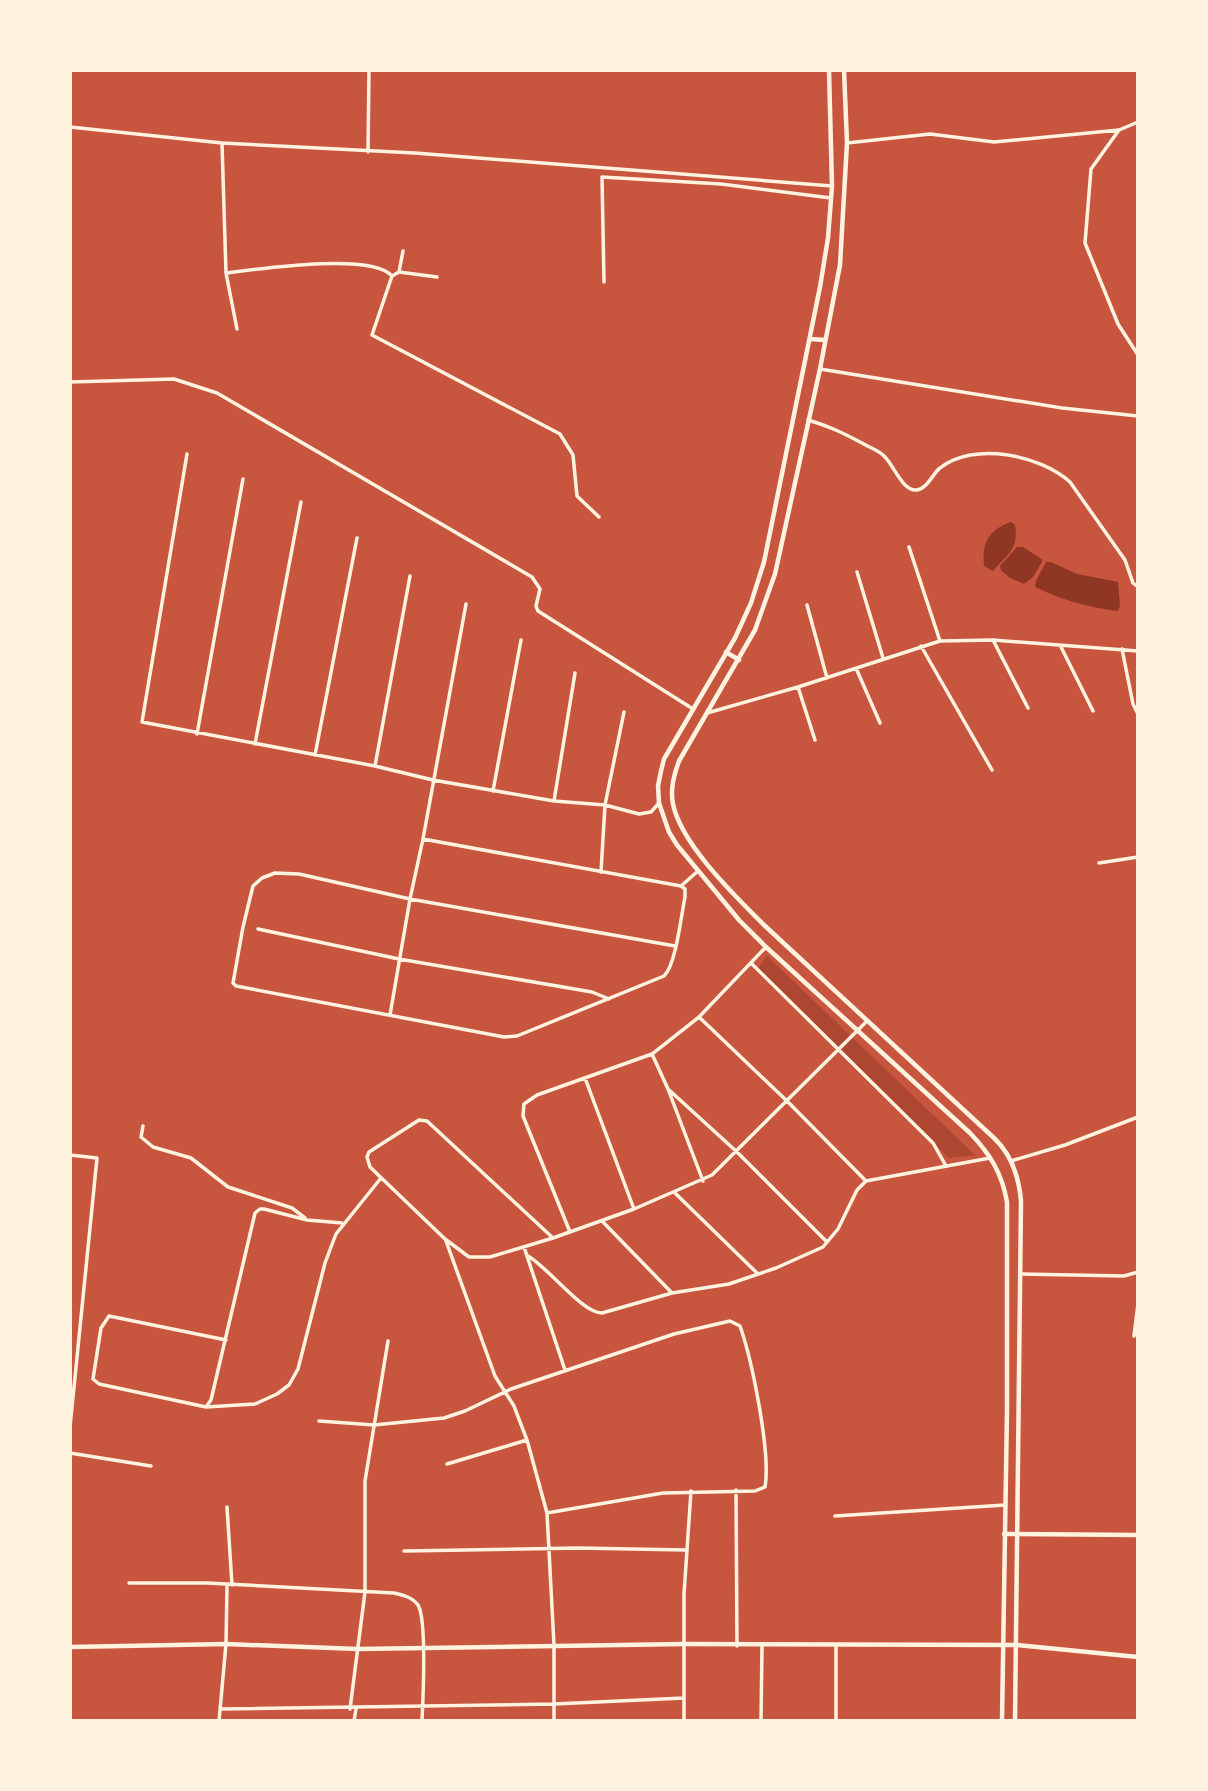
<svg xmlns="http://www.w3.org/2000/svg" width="1208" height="1791" font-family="Literata,serif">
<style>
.green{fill:#ae4732}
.water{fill:#8f3625}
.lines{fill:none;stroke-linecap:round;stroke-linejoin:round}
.minor{stroke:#fff3e0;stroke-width:3.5}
.tertiary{stroke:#fff3e0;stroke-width:4.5}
.secondary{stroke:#fff3e0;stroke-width:4.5}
</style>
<rect width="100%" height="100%" fill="#c8553d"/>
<!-- green -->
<path class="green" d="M767 956 975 1155 949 1158 758 968Z"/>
<!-- water -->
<path class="water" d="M1011 522 1015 525C1019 549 1008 554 993 571L984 566C982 543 988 530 1011 522Z
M1017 547H1023L1043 560 1033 577 1024 584 1010 578 1001 570 1000 566Z
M1046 562H1051L1077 574 1118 582 1120 607 1117 611C1087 607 1062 600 1035 587L1036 581Z"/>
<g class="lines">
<!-- minor -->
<path class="minor" d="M70 127 222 143 415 153 832 186
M1119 130 1091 169 1085 243 1118 324 1138 355
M222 143 226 273 237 329
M847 143 930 134 994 142 1119 130 1138 122
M368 152 369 70
M399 272 403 251
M226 273C258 269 372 252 392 276
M437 277 399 272 392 276 372 335 560 434 573 455 577 496 599 517
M604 282 602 177 721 184 831 198
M820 369 1062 408 1138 416
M70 382 174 379 217 393 532 577 540 589 536 606 538 611 693 709
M808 420C829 426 843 433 862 443 870 448 879 450 885 457 894 466 903 492 917 490 928 488 933 473 940 468 974 441 1040 455 1070 482L1125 560 1133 583 1138 587
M187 454 142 722 375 766 433 780 554 801 605 805 639 814 651 812 659 803
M909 547 940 641
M857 572 883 658
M807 605 827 678
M993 640 1028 708
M921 646 992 770
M1061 647 1093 711
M1122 649 1133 704 1138 714
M856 668 880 723
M798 687 815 740
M707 713 798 687 940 641 993 640 1138 651
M197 734 243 479
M255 744 301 502
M315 755 357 538
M375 766 410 576
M493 791 521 640
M554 801 575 673
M423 839 681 886 685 889V897C681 916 676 965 664 976L517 1036 504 1037 236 986 233 983 243 927 253 886 262 878 275 873 299 874 410 899 675 946
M1099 863 1138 857
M601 872 605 805 624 712
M681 886 698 871
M258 929 399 959 592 992 609 999
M751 963 933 1143 946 1166
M390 1015 410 899 423 839 466 604
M699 1017 787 1101 866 1181
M652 1054 668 1089 703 1181
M585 1078 634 1209
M668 1089 737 1152 827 1242
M143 1126 141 1137 153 1147 191 1158 228 1187 292 1208 305 1218
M70 1155 97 1158 70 1427
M1011 1161 1065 1145 1138 1117
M675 1193 758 1274
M602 1221 672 1293
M570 1232 523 1116 524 1104 537 1095 652 1054 699 1017 766 947
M553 1238 427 1121 419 1120 369 1152 367 1157 370 1167 445 1239 469 1257H490L553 1238 634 1209 712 1175 867 1021
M446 1241 495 1376 514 1406 527 1440 547 1513 554 1645V1721
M524 1247 565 1370
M528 1256C549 1268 582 1313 602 1313L672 1293 729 1284 776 1268 823 1247 838 1229 857 1190 866 1181 990 1158
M1021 1274 1124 1276 1138 1272
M1134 1336 1138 1304
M226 1340 109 1316 101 1328 93 1379 99 1384 206 1407 255 1404 277 1394 289 1385 298 1369 325 1263 336 1234 381 1178
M206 1407 211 1400 255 1213 260 1209H264L307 1220 342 1223
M319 1421 374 1425 444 1418 465 1411 511 1389 674 1334 730 1321 740 1326C752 1360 771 1453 765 1487L755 1491 663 1493 547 1513
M70 1453 151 1466
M447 1464 527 1440
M736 1490 737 1646
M227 1507 232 1585
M835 1516 1005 1505
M404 1551 578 1548 686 1550
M129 1583H207L394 1593C403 1595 412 1597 418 1605 427 1620 423 1700 422 1721
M220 1709 554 1704 684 1698
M350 1709 365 1592V1481L388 1341
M219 1721 226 1644 227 1587
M354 1721 356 1709
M684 1721V1594L691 1491
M761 1721 762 1646
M836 1721V1646"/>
<!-- tertiary -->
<path class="tertiary" d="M1004 1534 1138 1535
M70 1647 226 1644 358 1649 684 1644 1017 1645 1138 1657"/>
<!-- secondary -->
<path class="secondary" d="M829 70 832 186 828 238 820 287 764 562 751 603 735 638 664 759 661 771 658 786 659 803 669 832 677 845 739 920 766 947 970 1133C990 1154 1002 1173 1007 1202V1410L1002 1721
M844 70 847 143 840 265 820 369 775 574 755 630 679 761C674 775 670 789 673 804 681 844 735 896 764 925L994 1138C1012 1155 1019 1178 1021 1201L1015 1721
M810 339 825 340
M726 652 739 660"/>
</g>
<!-- border -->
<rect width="1208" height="1791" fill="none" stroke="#fff3e0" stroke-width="144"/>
</svg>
